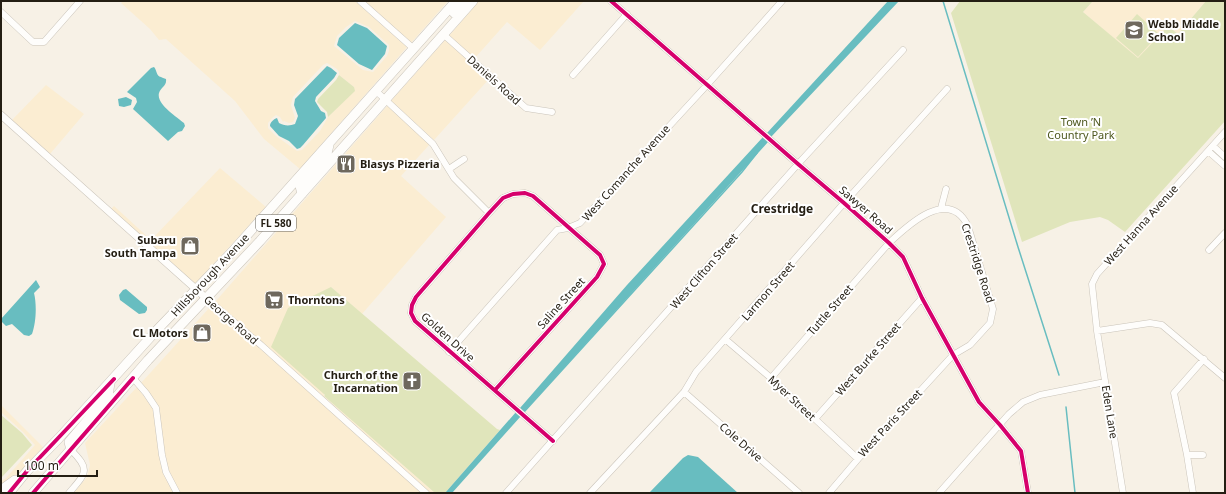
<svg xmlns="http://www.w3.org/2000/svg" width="1226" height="494" font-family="'Noto Sans',sans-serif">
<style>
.built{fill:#fbedd2;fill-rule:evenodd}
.green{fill:#e0e5bb}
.water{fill:#68bdc0}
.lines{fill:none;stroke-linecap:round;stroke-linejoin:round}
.stream{stroke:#68bdc0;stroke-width:1.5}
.minor-casing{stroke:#cac4ba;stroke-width:7}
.tertiary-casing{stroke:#cac4ba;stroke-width:8}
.primary-casing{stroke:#cac4ba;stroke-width:10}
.minor{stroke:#fefdfb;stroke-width:6}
.tertiary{stroke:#fefdfb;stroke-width:7}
.primary{stroke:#fefdfb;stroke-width:9}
.cycleway-casing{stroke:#fff;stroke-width:6}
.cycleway{stroke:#d6006c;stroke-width:4}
.labels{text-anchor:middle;stroke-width:4;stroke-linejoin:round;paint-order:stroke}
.shield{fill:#fff;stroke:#66625a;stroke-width:1}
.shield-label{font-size:10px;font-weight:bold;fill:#241e13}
.poi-label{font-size:11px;font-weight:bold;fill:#241e13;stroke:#fff;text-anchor:start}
.street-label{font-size:11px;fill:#241e13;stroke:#fff}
.park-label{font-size:11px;fill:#4e581f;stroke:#fff}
.neighbourhood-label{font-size:12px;font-weight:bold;fill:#241e13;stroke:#fff}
</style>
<rect width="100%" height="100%" fill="#f7f1e6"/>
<!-- built -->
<path class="built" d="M123 1H355L407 47 300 169 264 139 235 101 166 39 159 40 150 29 121 3ZM355 21 369 27 389 45V51L387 56 373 72 363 70 334 46 337 36 346 27ZM327 63 337 69 339 72V75L354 87V91L328 117 320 131 302 150 297 151 276 136 268 128V123L272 118 276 115 280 117 283 122 284 121 289 123 293 122 295 118 291 105 293 97 323 65Z
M364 1H448L411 43Z
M479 1H584L540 50 507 22 474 59 449 36Z
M1093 1H1206L1178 34 1168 26 1138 59 1083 12Z
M445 40 489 79 434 140 391 101Z
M46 85 84 114 50 154 12 120Z
M388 105 430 144 401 176 446 217 362 314 331 287 324 396 435 493H430L263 343 215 302Z
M220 168 266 207 195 284 111 209 114 206 151 240Z
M211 306 259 347 422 493H180L176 488 169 471 165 455 160 418 141 383Z
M137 387 153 409 159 455 163 473 173 493H74L87 477 90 465 85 443Z
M1 405 43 447 18 474 1 486V481L6 478 35 445 23 432 1 412Z"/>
<!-- green -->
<path class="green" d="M960 1H1093L1083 12 1138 58 1168 26 1178 34 1206 1H1225V121L1125 232 1108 220 1100 217 1070 222 1022 242 951 13Z
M1137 14 1159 34 1138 57 1116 38Z
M339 75 354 87 355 91 328 117 327 112 317 102 318 99 336 80Z
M331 287 497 429 500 430 445 493H435L324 396 325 395 271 347 288 308Z
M1 415 22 433 32 445 1 478Z"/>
<!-- water -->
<path class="water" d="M888 1H899L771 137 767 133Z
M355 23 367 28 387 46 385 54 372 70 359 64 337 45 339 38Z
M327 66 331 68 337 73 334 78 316 97 315 101 321 111 325 113 326 118 303 145 300 148 297 149 289 141 279 136 270 126C270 122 274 119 277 118L279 123C284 126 290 126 295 124L298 116 294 105 295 99Z
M154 67C157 70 156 76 161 77 162 78 164 78 166 79 167 86 161 87 159 93 156 104 177 117 184 123L185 126 182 131 178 132 168 141 133 109 137 102 136 98 127 92 151 68Z
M126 97 132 100 131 105 124 107 119 106 118 99Z
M763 137 768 142 524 412 520 408 627 285Z
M36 280 40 287 34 293C37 305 36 323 32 334L29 336 24 335 12 324 6 326 1 321V319Z
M126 289 147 307V310L145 313 139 314 120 300 119 295 123 290Z
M516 412 521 416 452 493H445Z
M688 455 698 457 738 493H649L683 458Z"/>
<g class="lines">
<!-- stream -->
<path class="stream" d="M943 1 1018 247 1059 375
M1066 407 1075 493
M524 412 742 172 757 153"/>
<!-- minor casing -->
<g class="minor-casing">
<path id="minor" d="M360 1 414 49
M611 1 798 164 844 203 889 243 903 257 922 298 979 402 1000 425 1021 451 1028 493
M1 12 33 42H44L80 1
M443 34 526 108 552 112
M573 75 627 14
M376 91 433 144 454 178 489 213
M1213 146 1225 157
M1208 151 1225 166
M449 169 464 159
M941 208 946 189
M1209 250 1225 233
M207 299 261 345 426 493
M1097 331 1150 323 1162 325 1225 378
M725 339 771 378 858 459
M449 352 557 230 568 228 580 223 707 85 782 1
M133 378 146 393 156 408 162 455 166 472 177 493
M771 378 889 243C909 224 949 187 968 226L993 309 990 323 970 345 953 355 858 459 829 493
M495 390 597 277 604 264 600 255 533 196 525 193 513 194 503 198 489 213 416 297 412 305 411 313 415 321 553 441
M684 392 799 493
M815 419 922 298
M1187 455H1203
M69 493C86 473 91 470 71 450
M506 493 798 164 903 50
M590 493 684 392 696 372 844 203 947 89
M939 493 1009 414 1023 402 1040 395 1105 382
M1123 493 1097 331 1092 284 1097 274 1225 132
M1193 493 1187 455 1174 393 1204 359"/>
</g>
<!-- tertiary casing -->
<g class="tertiary-casing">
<path id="tertiary" d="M1 115 207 299"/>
</g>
<!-- primary casing -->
<g class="primary-casing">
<path id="primary" d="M454 13 465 1
M302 194 300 186 326 158 329 145
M71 450 69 442 108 396 110 383
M1 490 15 480
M9 493 27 471 59 438 156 331 231 253 456 1
M33 493 148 360 260 241 473 1"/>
</g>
<!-- minor -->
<use href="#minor" class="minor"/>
<!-- tertiary -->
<use href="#tertiary" class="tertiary"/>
<!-- primary -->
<use href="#primary" class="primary"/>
<!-- cycleway casing -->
<g class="cycleway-casing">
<path id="cycleway" d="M611 1 798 164 844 203 889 243 903 257 922 298 979 402 1000 425 1021 451 1028 493
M495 390 597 277 604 264 600 255 533 196 525 193 513 194 503 198 489 213 416 297 412 305 411 313 415 321 553 441
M9 493 27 471 114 379
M33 493 133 378"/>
</g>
<!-- cycleway -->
<use href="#cycleway" class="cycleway"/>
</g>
<!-- icons -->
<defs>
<g id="school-square" transform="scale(1)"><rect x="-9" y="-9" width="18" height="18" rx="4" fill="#6e685d" stroke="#fff"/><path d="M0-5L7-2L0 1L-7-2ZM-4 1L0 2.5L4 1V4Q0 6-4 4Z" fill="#fff"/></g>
<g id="restaurant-square" transform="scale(1)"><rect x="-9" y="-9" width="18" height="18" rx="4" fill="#6e685d" stroke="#fff"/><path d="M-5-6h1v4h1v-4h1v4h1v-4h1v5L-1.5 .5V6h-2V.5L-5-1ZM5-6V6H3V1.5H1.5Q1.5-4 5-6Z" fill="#fff"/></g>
<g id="shop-square" transform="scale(1)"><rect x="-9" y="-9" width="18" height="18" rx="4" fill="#6e685d" stroke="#fff"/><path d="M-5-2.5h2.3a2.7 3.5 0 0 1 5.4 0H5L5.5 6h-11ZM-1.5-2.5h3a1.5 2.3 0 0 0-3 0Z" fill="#fff"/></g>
<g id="supermarket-square" transform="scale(1)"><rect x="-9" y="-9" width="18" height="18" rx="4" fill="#6e685d" stroke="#fff"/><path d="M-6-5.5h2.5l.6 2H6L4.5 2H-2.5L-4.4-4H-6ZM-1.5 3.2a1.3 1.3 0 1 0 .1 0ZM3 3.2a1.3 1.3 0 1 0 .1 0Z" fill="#fff"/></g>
<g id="church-square" transform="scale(1)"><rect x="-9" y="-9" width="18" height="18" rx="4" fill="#6e685d" stroke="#fff"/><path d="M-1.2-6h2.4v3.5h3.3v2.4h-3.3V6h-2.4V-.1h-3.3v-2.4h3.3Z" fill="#fff"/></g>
</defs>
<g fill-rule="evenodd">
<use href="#school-square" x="1134" y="30"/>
<use href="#restaurant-square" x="346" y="164"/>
<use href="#shop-square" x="190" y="246"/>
<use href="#supermarket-square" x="274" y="300"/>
<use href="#shop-square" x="202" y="333"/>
<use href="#church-square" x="412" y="381"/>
</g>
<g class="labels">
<!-- shield labels -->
<rect class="shield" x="256" y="215" width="40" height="16" rx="3"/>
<g class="shield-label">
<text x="276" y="227">FL 580</text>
</g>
<!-- poi labels -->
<g class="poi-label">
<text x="1148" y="28">Webb Middle<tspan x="1148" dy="13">School</tspan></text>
<text x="360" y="168">Blasys Pizzeria</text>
<text x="176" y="244" text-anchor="end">Subaru<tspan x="176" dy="13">South Tampa</tspan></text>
<text x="288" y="304">Thorntons</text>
<text x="188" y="337" text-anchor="end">CL Motors</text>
<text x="398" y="379" text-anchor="end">Church of the<tspan x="398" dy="13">Incarnation</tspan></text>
</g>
<!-- street labels -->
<g class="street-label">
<text transform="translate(494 80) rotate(42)" y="4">Daniels Road</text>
<text transform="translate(626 173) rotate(-48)" y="4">West Comanche Avenue</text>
<text transform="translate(866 210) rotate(41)" y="4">Sawyer Road</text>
<text transform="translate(1141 225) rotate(-48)" y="4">West Hanna Avenue</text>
<text transform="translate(978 263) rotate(72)" y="4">Crestridge Road</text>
<text transform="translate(704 271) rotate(-49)" y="4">West Clifton Street</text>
<text transform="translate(210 275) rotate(-47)" y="4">Hillsborough Avenue</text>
<text transform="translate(768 291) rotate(-49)" y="4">Larmon Street</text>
<text transform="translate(561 303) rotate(-48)" y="4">Saline Street</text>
<text transform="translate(830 310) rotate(-49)" y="4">Tuttle Street</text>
<text transform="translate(231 320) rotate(41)" y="4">George Road</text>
<text transform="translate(448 337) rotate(42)" y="4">Golden Drive</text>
<text transform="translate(868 359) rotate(-49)" y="4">West Burke Street</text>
<text transform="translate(792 398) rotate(43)" y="4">Myer Street</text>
<text transform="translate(1110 412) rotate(81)" y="4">Eden Lane</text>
<text transform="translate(890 423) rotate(-47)" y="4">West Paris Street</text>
<text transform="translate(741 442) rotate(41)" y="4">Cole Drive</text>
</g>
<!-- park labels -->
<g class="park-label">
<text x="1081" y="126">Town ’N<tspan x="1081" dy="13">Country Park</tspan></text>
</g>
<!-- neighbourhood labels -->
<g class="neighbourhood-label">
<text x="782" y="213">Crestridge</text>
</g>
</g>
<!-- border -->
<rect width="1226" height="494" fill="none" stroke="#241e13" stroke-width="4"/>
<!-- scale -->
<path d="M18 470v6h79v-6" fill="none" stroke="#241e13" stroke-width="2"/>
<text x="24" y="470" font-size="12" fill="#241e13" stroke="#ffffff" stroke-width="3" paint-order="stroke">100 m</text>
</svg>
